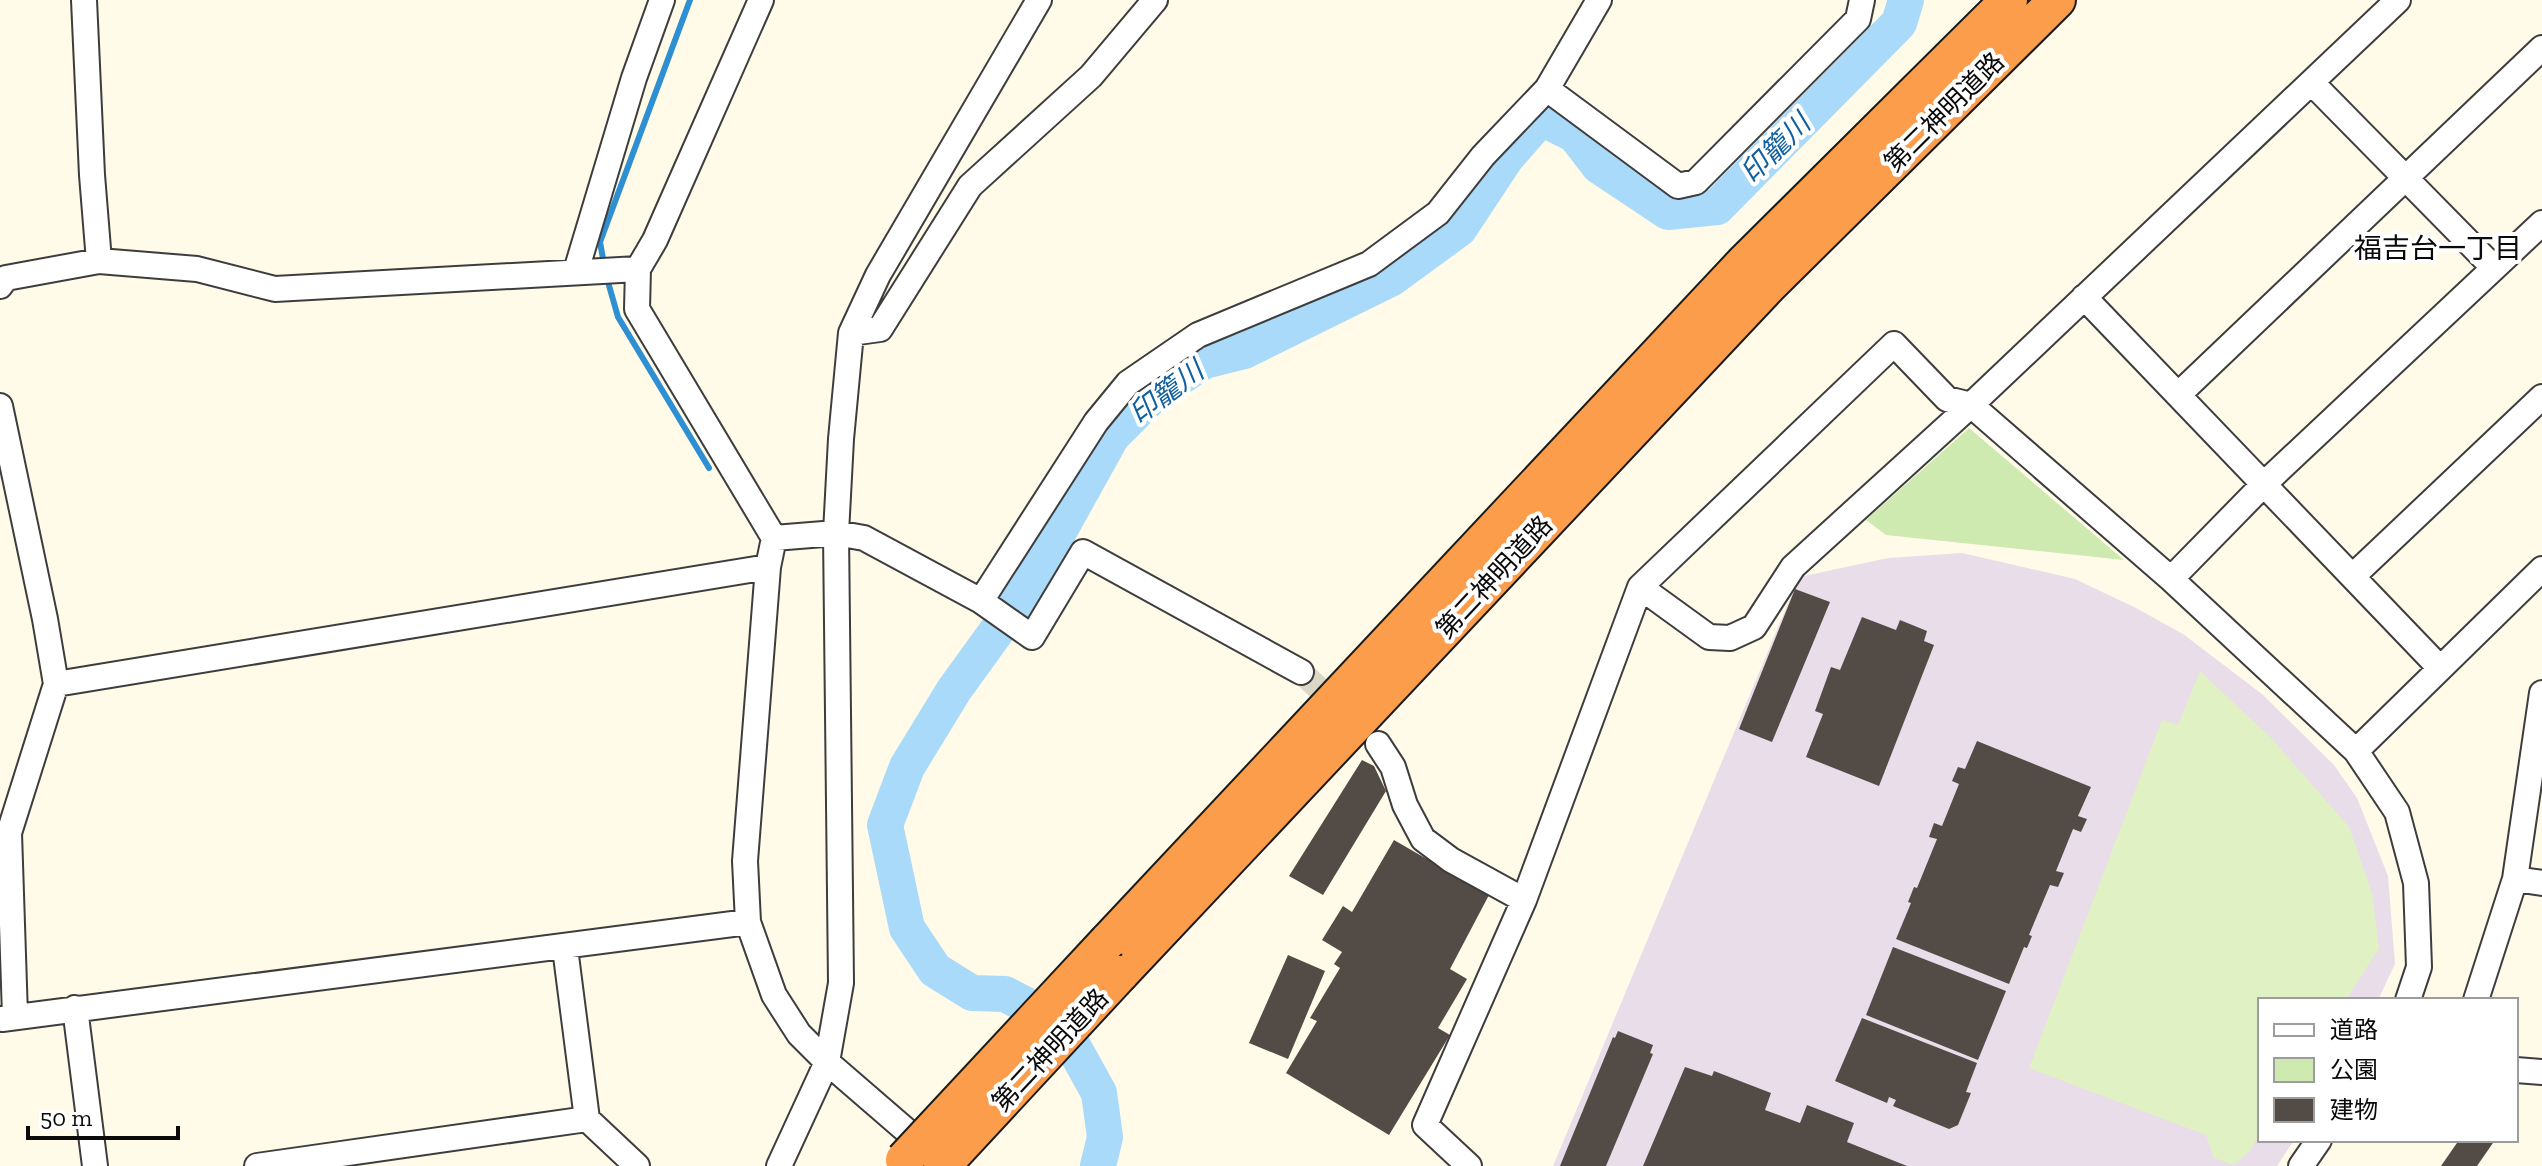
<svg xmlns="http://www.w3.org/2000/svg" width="2542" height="1166" font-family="'Zilla Slab','Noto Sans JP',serif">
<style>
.industrial{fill:#e9ddea}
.green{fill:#ceeab0}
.pitch{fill:#e0f1c3}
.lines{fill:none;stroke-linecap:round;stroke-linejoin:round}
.stream{stroke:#2e8fd3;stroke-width:6}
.river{stroke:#aadaf9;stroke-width:36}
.building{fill:#534b46}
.minor-tunnel{stroke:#dad7c7;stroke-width:24;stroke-dasharray:24 12;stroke-linecap:butt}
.minor-casing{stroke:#3d3d3d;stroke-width:28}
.highway-casing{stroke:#1b1b1b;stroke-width:40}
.minor{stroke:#fff;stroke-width:24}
.highway{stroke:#fb9d4a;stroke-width:36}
.highway-bridge-casing{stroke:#1b1b1b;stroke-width:40;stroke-linecap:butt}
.highway-bridge{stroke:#fb9d4a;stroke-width:36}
.labels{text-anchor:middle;stroke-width:8;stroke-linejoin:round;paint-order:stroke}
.street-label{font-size:26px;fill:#0a0a0a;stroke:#fff}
.water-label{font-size:28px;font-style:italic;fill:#105fa0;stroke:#fff}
.neighbourhood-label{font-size:28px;fill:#0a0a0a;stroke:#fff}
</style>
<rect width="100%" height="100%" fill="#fffbe8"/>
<!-- industrial -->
<path class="industrial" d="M1962 553 2075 579 2136 608 2183 634 2262 694 2334 765 2357 798 2388 876 2395 964 2378 1000H2260V1140H2294L2277 1166H1553L1799 577 1888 558Z"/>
<!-- green -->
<path class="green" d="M1969 428 2124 560 1886 535 1866 520Z"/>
<!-- pitch -->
<path class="pitch" d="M2200 671 2272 739 2349 827 2372 893 2379 948 2346 1000H2260V1134L2249 1152 2234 1165 2214 1158 2206 1135 2029 1068 2162 720 2178 725Z"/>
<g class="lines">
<!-- stream -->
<path class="stream" d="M604 264 600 242 690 0
M606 275 618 317 709 468"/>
<!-- river -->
<path class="river" d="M1098 1166 1105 1137 1099 1093 1073 1046 1028 1006 1005 994 972 993 935 970 907 928 885 825 907 767 954 690 1027 589 1112 436 1150 398 1204 361 1244 351 1392 278 1459 229 1506 158 1541 118 1575 135 1599 166 1668 212 1717 207 1899 23 1906 0"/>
</g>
<!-- building -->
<path class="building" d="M1795 589 1830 602 1772 742 1739 729Z
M1862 617 1896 630 1900 620 1927 631 1924 641 1934 645 1879 786 1806 757 1823 714 1815 711 1831 667 1840 670Z
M1977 741 2091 787 2078 816 2087 819 2081 832 2073 829 2056 871 2064 873 2058 887 2050 885 2029 935 2032 936 2027 948 2024 947 2009 984 1896 939 1911 903 1908 902 1914 887 1917 888 1937 839 1929 837 1934 823 1942 826 1959 784 1952 781 1958 767 1965 769Z
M1362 760 1374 766 1386 791 1323 895 1289 876Z
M1394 840 1489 895 1450 969 1467 979 1438 1028 1450 1035 1389 1135 1286 1073 1317 1021 1310 1018 1340 968 1334 964 1342 952 1322 940 1343 906 1352 912Z
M1893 947 2006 991 1978 1060 1866 1015Z
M1288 955 1325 971 1288 1059 1249 1043Z
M1862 1018 1977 1063 1966 1092 1971 1093 1958 1125 1949 1129 1893 1106 1896 1100 1889 1097 1887 1103 1835 1081Z
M1618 1031 1653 1045 1650 1053 1653 1054 1606 1166H1560L1613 1037 1615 1038Z
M1685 1067 1712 1076 1714 1071 1771 1093 1765 1110 1800 1123 1807 1105 1854 1123 1847 1142 1907 1166H1643Z
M2459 1140H2495L2477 1166H2441Z"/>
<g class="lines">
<!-- minor-tunnel -->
<path class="minor-tunnel" d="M1301 672 1343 711"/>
<!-- minor casing -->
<g class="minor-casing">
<path id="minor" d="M84 0 92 175 99 261
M761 0 655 240 638 269 637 309 774 538 768 567 745 861 748 922 774 995 799 1034 827 1062 930 1151
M2312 83 2493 267
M1547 89 1678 186 1696 182 1858 19 1862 0
M576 271 634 78 662 0
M0 286 6 278 99 261 197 269 275 289 638 269
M2084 297 2439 667
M851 333 880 329 970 186 1091 76 1155 0
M2178 395 2542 48
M0 406 45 619 56 684
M774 538 836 533 864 538 981 601 1032 637 1083 552 1301 672
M2353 576 2542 397
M2171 579 2264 484 2542 223
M1640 587 1709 637 1730 638 1754 627 1793 567 1971 405 2398 0
M981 601 1096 422 1128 383 1198 335 1369 264 1438 213 1483 156 1547 89 1599 0
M1378 744 1393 767 1405 805 1423 839 1451 860 1524 900
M2356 751 2542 569
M2515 879 2542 883
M565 948 587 1119
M2476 1000 2515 879 2542 693
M75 1008 95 1166
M15 1016 9 833 56 684 768 567
M2 1019 748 922
M2516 1070 2542 1072
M257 1166 587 1119 637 1166
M779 1166 827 1062 841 983 836 533 841 439 851 333 878 275 1039 0
M1469 1166 1425 1125 1524 900 1640 587 1894 344 1947 399 1971 405 2171 579 2356 751 2397 812 2416 883 2419 967 2408 1000
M2301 1166 2319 1140"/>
</g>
<!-- highway casing -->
<g class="highway-casing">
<path id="highway" d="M1108 941 1744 263 2009 0
M1120 974 1769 285 2057 0"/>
</g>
<!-- minor -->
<use href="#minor" class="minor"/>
<!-- highway -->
<use href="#highway" class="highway"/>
<!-- highway-bridge casing -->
<g class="highway-bridge-casing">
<path id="highway-bridge" d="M904 1160 1108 941
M942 1166 1120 974"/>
</g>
<!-- highway-bridge -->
<use href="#highway-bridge" class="highway-bridge"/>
</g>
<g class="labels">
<!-- street labels -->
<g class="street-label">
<text transform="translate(1944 112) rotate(-45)" y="9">第二神明道路</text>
<text transform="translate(1494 577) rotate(-47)" y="9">第二神明道路</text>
<text transform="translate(1050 1050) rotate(-47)" y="9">第二神明道路</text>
</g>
<!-- water labels -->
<g class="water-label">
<text transform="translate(1775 148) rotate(-45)" y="10">印籠川</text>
<text transform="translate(1166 392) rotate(-37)" y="10">印籠川</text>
</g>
<!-- neighbourhood labels -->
<g class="neighbourhood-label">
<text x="2438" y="258">福吉台一丁目</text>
</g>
</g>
<!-- legend -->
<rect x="2258" y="998" width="260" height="144" fill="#ffffff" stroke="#9d9d9d" stroke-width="2"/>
<rect x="2274" y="1024" width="40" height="12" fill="#ffffff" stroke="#9d9d9d" stroke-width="2"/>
<text x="2330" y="1038" font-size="24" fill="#0a0a0a">道路</text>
<rect x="2274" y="1058" width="40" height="24" fill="#ceeab0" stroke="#9d9d9d" stroke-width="2"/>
<text x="2330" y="1078" font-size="24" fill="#0a0a0a">公園</text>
<rect x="2274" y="1098" width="40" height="24" fill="#534b46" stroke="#9d9d9d" stroke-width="2"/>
<text x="2330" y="1118" font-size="24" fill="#0a0a0a">建物</text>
<!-- scale -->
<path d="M28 1126v12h150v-12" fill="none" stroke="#0a0a0a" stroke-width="4"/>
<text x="40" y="1126" font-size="24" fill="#0a0a0a" stroke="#ffffff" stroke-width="6" paint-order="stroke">50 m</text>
</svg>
